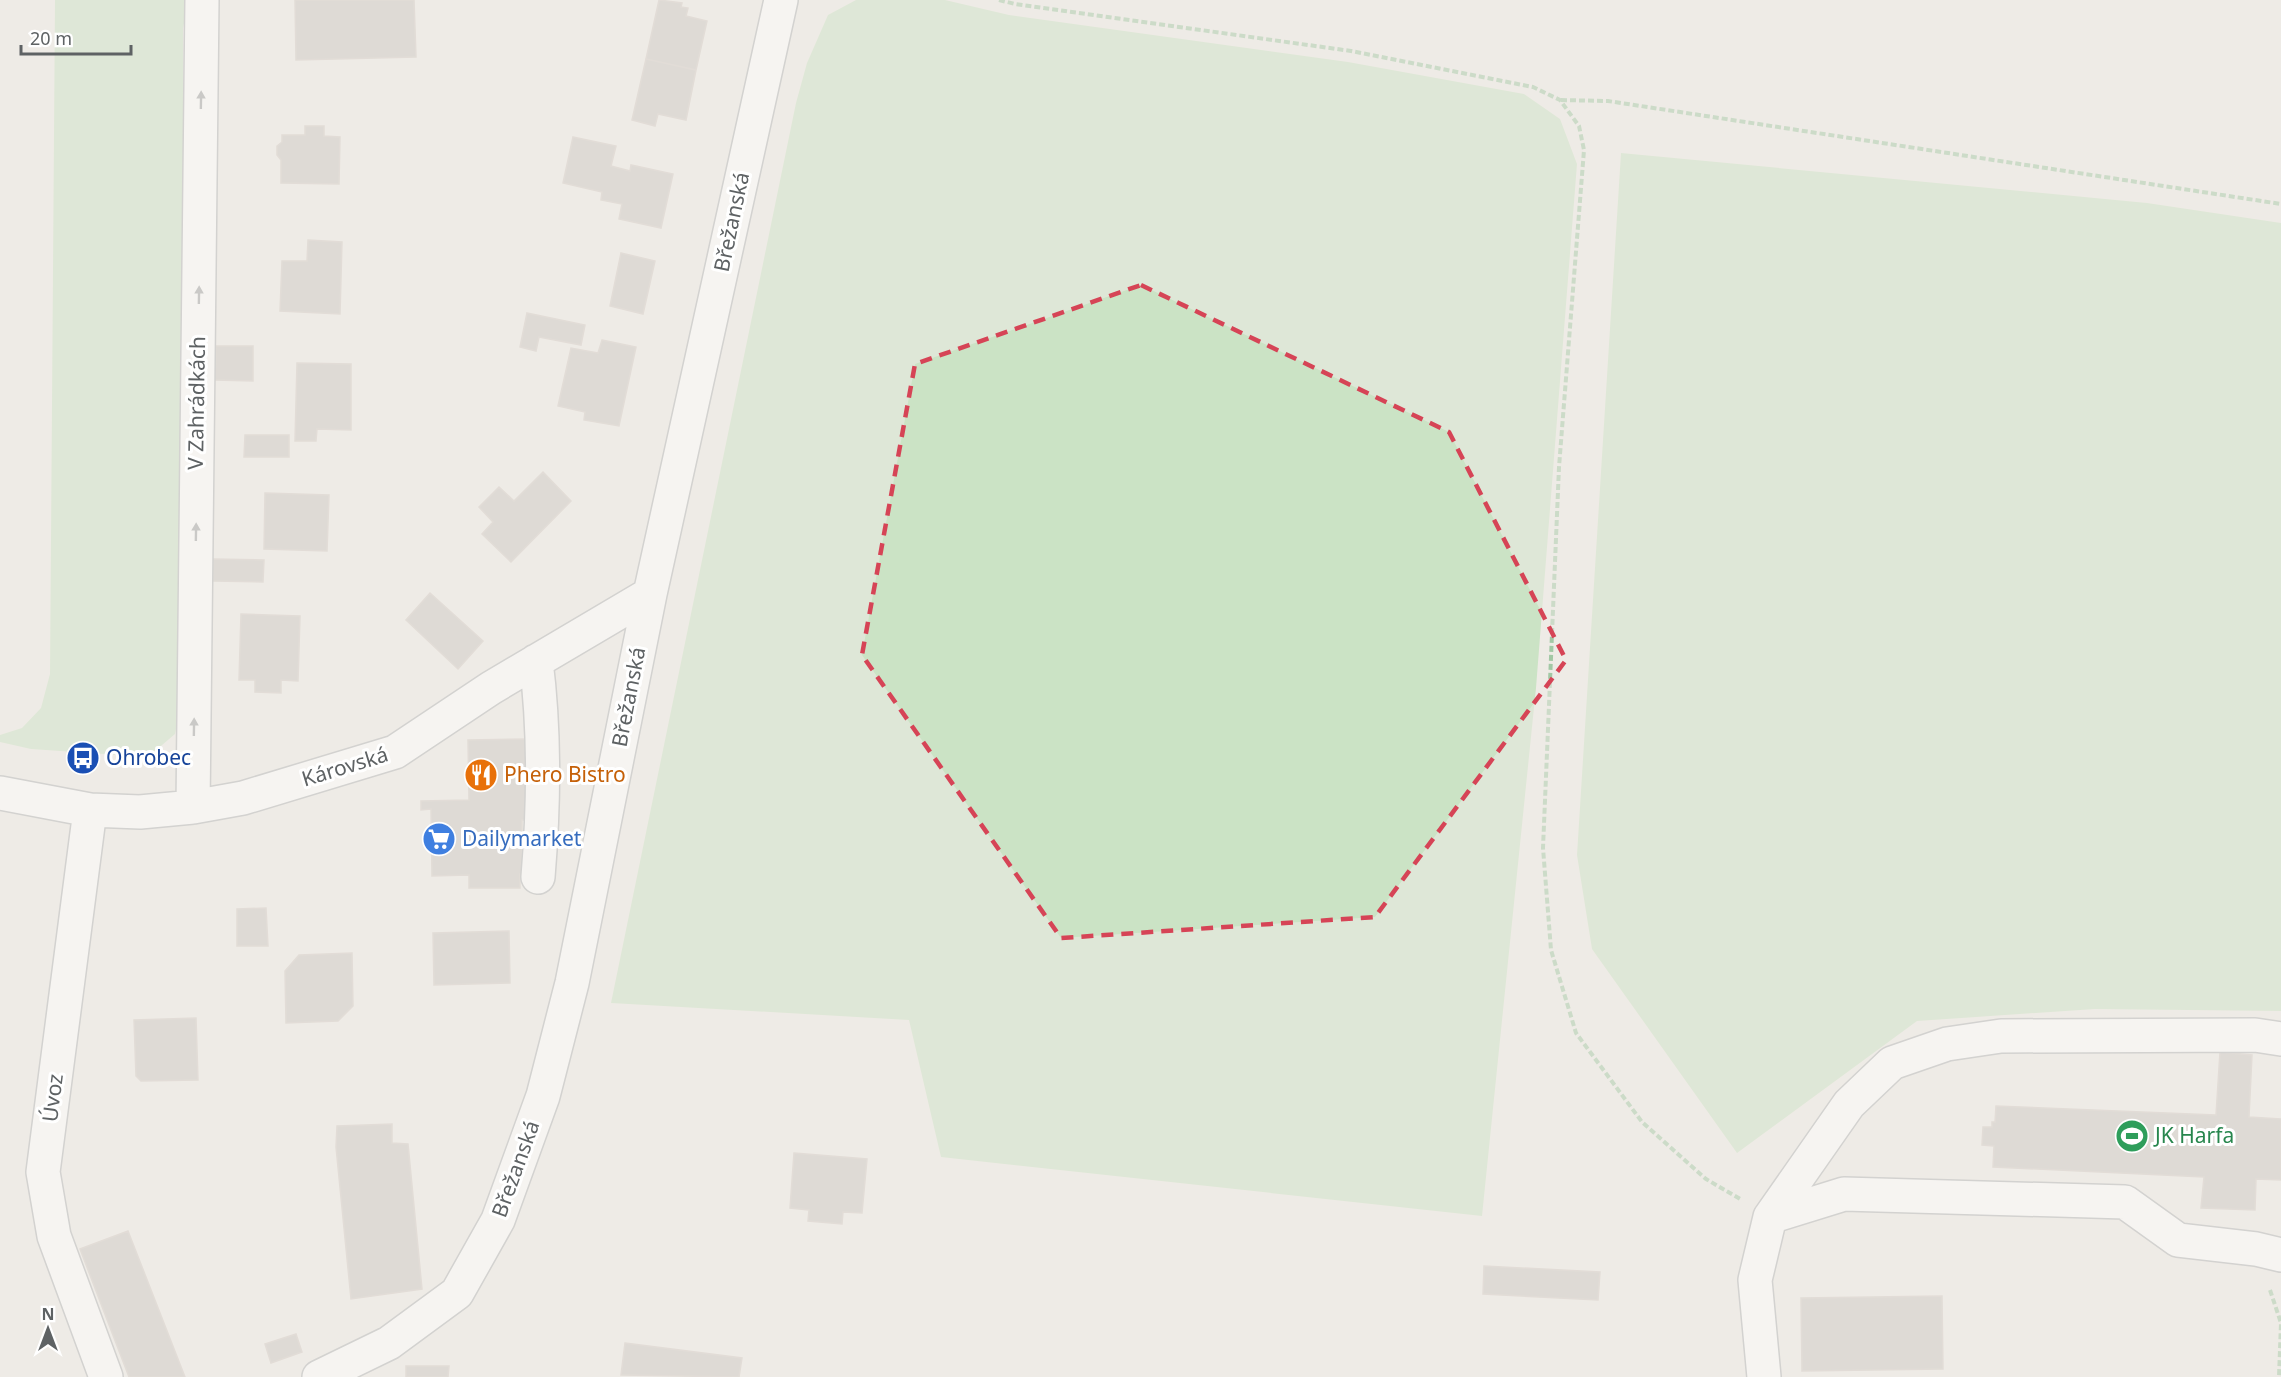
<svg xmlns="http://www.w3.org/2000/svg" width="2281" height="1377" font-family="'Noto Sans',sans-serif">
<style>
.green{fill:#cbe3c5}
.building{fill:#cac6c2;stroke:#d2cbc5;stroke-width:1.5}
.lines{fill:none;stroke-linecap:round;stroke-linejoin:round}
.minor-casing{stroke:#b1b4b6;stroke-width:36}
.path{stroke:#a2c8a5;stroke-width:4;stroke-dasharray:6 3;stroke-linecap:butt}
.minor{stroke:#fff;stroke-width:33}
.oneway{fill:#9ea1a2}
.marked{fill:none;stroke:#d64456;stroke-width:4.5;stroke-dasharray:12 8;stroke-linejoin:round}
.labels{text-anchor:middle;stroke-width:6;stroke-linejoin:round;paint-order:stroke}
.street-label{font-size:21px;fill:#5e6264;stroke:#fff}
.transit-label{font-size:21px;fill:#164399;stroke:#fff;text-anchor:start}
.food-label{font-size:21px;fill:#c56008;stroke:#fff;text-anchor:start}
.shop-label{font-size:21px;fill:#366cbe;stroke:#fff;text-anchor:start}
.leisure-label{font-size:21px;fill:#27864d;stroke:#fff;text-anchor:start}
</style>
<rect width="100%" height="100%" fill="#eeebe6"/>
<!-- green -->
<path class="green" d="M55 0H189L183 28 184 691 175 734 148 757 31 749 0 742V735L22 728 41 708 50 674Z
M856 0H945L1009 15 1348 62 1524 94 1560 119 1577 164 1536 688 1482 1216 941 1157 909 1020 611 1003 796 103 807 63 828 15Z
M1621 153 2147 203 2281 223V1011L2095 1009 1917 1021 1737 1153 1592 949 1577 855Z"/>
<!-- building -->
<path class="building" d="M295 0H414L416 57 296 60Z
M659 0 682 3 681 7 688 8 686 16 707 21 696 70 646 59Z
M646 59 696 70 686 120 658 114 655 126 632 120Z
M305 126H324V136L340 137 339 184 281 183V160L277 155V146L282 142V135H305Z
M573 137 616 146 611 166 630 171 631 165 673 174 661 228 619 219 622 204 601 200 602 192 563 183Z
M308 240 342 242 340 314 280 311 282 261H307Z
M621 253 655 261 643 314 610 306Z
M527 313 585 325 581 345 539 337 536 351 520 347Z
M602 340 636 347 619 426 584 420 585 412 558 406 571 348 598 353Z
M216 346H253V381L215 380Z
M297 363 351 364V430L317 429 316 441H295Z
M245 435H289V457H244Z
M543 472 571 501 511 562 482 534 493 522 479 507 499 487 514 501Z
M265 493 329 495 327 551 264 549Z
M213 559 264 560 263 582 213 581Z
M430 593 483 641 458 669 406 620Z
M241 614 300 616 298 681 281 680V693L255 692V680H239Z
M531 739 532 820H522V874H520V888H469V875L432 876 431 809 421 810V801L469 800 468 740Z
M266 908 268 946H237V909Z
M509 931 510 983 434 985 433 933Z
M352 953 353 1006 338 1021 286 1023 285 971 299 955Z
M196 1018 198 1080 141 1081 136 1076 134 1020Z
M2220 1052 2252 1055 2249 1117 2281 1119V1180L2256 1179 2255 1210 2201 1208 2204 1177 1993 1167 1994 1146 1982 1145 1983 1127H1992V1122H1995L1996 1106 2216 1115Z
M392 1124V1143L408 1144 422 1289 351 1299 336 1147 337 1126Z
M794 1153 867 1159 862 1213 843 1212 842 1224 808 1221 809 1210 790 1208Z
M128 1231 185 1377H129L80 1249Z
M1484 1266 1600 1272 1598 1300 1483 1294Z
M1942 1296 1943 1369 1802 1371 1801 1298Z
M296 1334 302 1352 271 1363 265 1344Z
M625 1343 742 1358 739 1377 621 1375Z
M406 1366H449L448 1377H406Z"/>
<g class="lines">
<!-- minor casing -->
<g class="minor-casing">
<path id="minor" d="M536 661C545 732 544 805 538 877
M0 793 90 810 140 812 193 807 243 798 395 752 491 688 650 594
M193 807 202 0
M90 810 43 1172 54 1236 106 1377
M1770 1217 1844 1194 2125 1202 2178 1240 2256 1249 2281 1255
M319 1377 389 1343 457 1293 498 1220 543 1096 572 983 650 594 781 0
M1764 1377 1755 1280 1770 1217 1849 1104 1892 1063 1947 1044 2001 1036 2255 1035 2281 1039"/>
</g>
<!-- path -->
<path class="path" d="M999 0 1015 4 1351 51 1533 87 1560 100 1579 126 1584 150 1559 467 1543 848 1551 950 1576 1033 1642 1122 1706 1179 1742 1200
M1561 100 1608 101 2281 204
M2270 1290 2281 1323 2279 1377"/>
<!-- minor -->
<use href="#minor" class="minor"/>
</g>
<!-- one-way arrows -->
<defs><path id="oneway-solid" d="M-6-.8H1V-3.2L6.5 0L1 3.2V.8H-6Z" transform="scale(1.5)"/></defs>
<g class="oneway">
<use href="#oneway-solid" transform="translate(201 100) rotate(-89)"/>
<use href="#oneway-solid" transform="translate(199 295) rotate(-89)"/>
<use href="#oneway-solid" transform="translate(196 532) rotate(-89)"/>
<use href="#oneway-solid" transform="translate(194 727) rotate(-89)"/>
</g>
<!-- marked area -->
<path d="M0 0H2281V1377H0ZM1141 285 1449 432 1566 660 1375 917 1061 938 862 655 915 364Z" fill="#eeebe6" fill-opacity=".55" fill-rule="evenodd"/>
<path class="marked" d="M1141 285 1449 432 1566 660 1375 917 1061 938 862 655 915 364Z"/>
<!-- icons -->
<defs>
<g id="bus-disc" transform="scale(1.725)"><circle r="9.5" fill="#1a4fb4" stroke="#fff"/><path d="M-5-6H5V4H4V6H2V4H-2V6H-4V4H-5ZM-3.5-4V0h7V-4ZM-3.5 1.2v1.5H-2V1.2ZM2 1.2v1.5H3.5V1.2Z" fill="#fff"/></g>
<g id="restaurant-disc" transform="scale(1.725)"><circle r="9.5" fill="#e8710a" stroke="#fff"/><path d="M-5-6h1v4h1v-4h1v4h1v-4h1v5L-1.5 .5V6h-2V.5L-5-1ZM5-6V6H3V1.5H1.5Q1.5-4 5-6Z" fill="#fff"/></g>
<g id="supermarket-disc" transform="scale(1.725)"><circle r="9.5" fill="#3f7fe0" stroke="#fff"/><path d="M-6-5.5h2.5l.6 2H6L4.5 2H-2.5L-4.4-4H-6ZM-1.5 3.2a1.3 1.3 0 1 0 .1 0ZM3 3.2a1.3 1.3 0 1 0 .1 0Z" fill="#fff"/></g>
<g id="stadium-disc" transform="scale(1.725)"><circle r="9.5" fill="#2e9e5b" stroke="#fff"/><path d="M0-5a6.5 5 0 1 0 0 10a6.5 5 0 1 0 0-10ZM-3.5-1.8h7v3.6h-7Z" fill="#fff"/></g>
</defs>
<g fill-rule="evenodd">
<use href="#bus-disc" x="83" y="758"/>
<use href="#restaurant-disc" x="481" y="775"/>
<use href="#supermarket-disc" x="439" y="839"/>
<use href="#stadium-disc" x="2132" y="1136"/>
</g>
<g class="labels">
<!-- street labels -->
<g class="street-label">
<text transform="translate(732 222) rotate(-78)" y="7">Břežanská</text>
<text transform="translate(197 403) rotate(-89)" y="7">V Zahrádkách</text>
<text transform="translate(629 697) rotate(-79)" y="7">Břežanská</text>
<text transform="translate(345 767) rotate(-17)" y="7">Károvská</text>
<text transform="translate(53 1098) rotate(-83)" y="7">Úvoz</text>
<text transform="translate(516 1169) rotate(-70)" y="7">Břežanská</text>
</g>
<!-- transit labels -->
<g class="transit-label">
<text x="106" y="765">Ohrobec</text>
</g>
<!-- food labels -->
<g class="food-label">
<text x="504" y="782">Phero Bistro</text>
</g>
<!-- shop labels -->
<g class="shop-label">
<text x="462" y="846">Dailymarket</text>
</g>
<!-- leisure labels -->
<g class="leisure-label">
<text x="2155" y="1143">JK Harfa</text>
</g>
</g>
<!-- north arrow -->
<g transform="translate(48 1329)" stroke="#ffffff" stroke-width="4.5" paint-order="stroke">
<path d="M0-4.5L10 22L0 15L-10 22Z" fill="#5e6264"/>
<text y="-9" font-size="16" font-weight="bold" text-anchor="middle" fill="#5e6264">N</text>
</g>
<!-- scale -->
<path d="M21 45v9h110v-9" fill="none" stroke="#5e6264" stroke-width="3"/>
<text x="30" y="45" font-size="18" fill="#5e6264" stroke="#ffffff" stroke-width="4.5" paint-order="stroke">20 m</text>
</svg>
